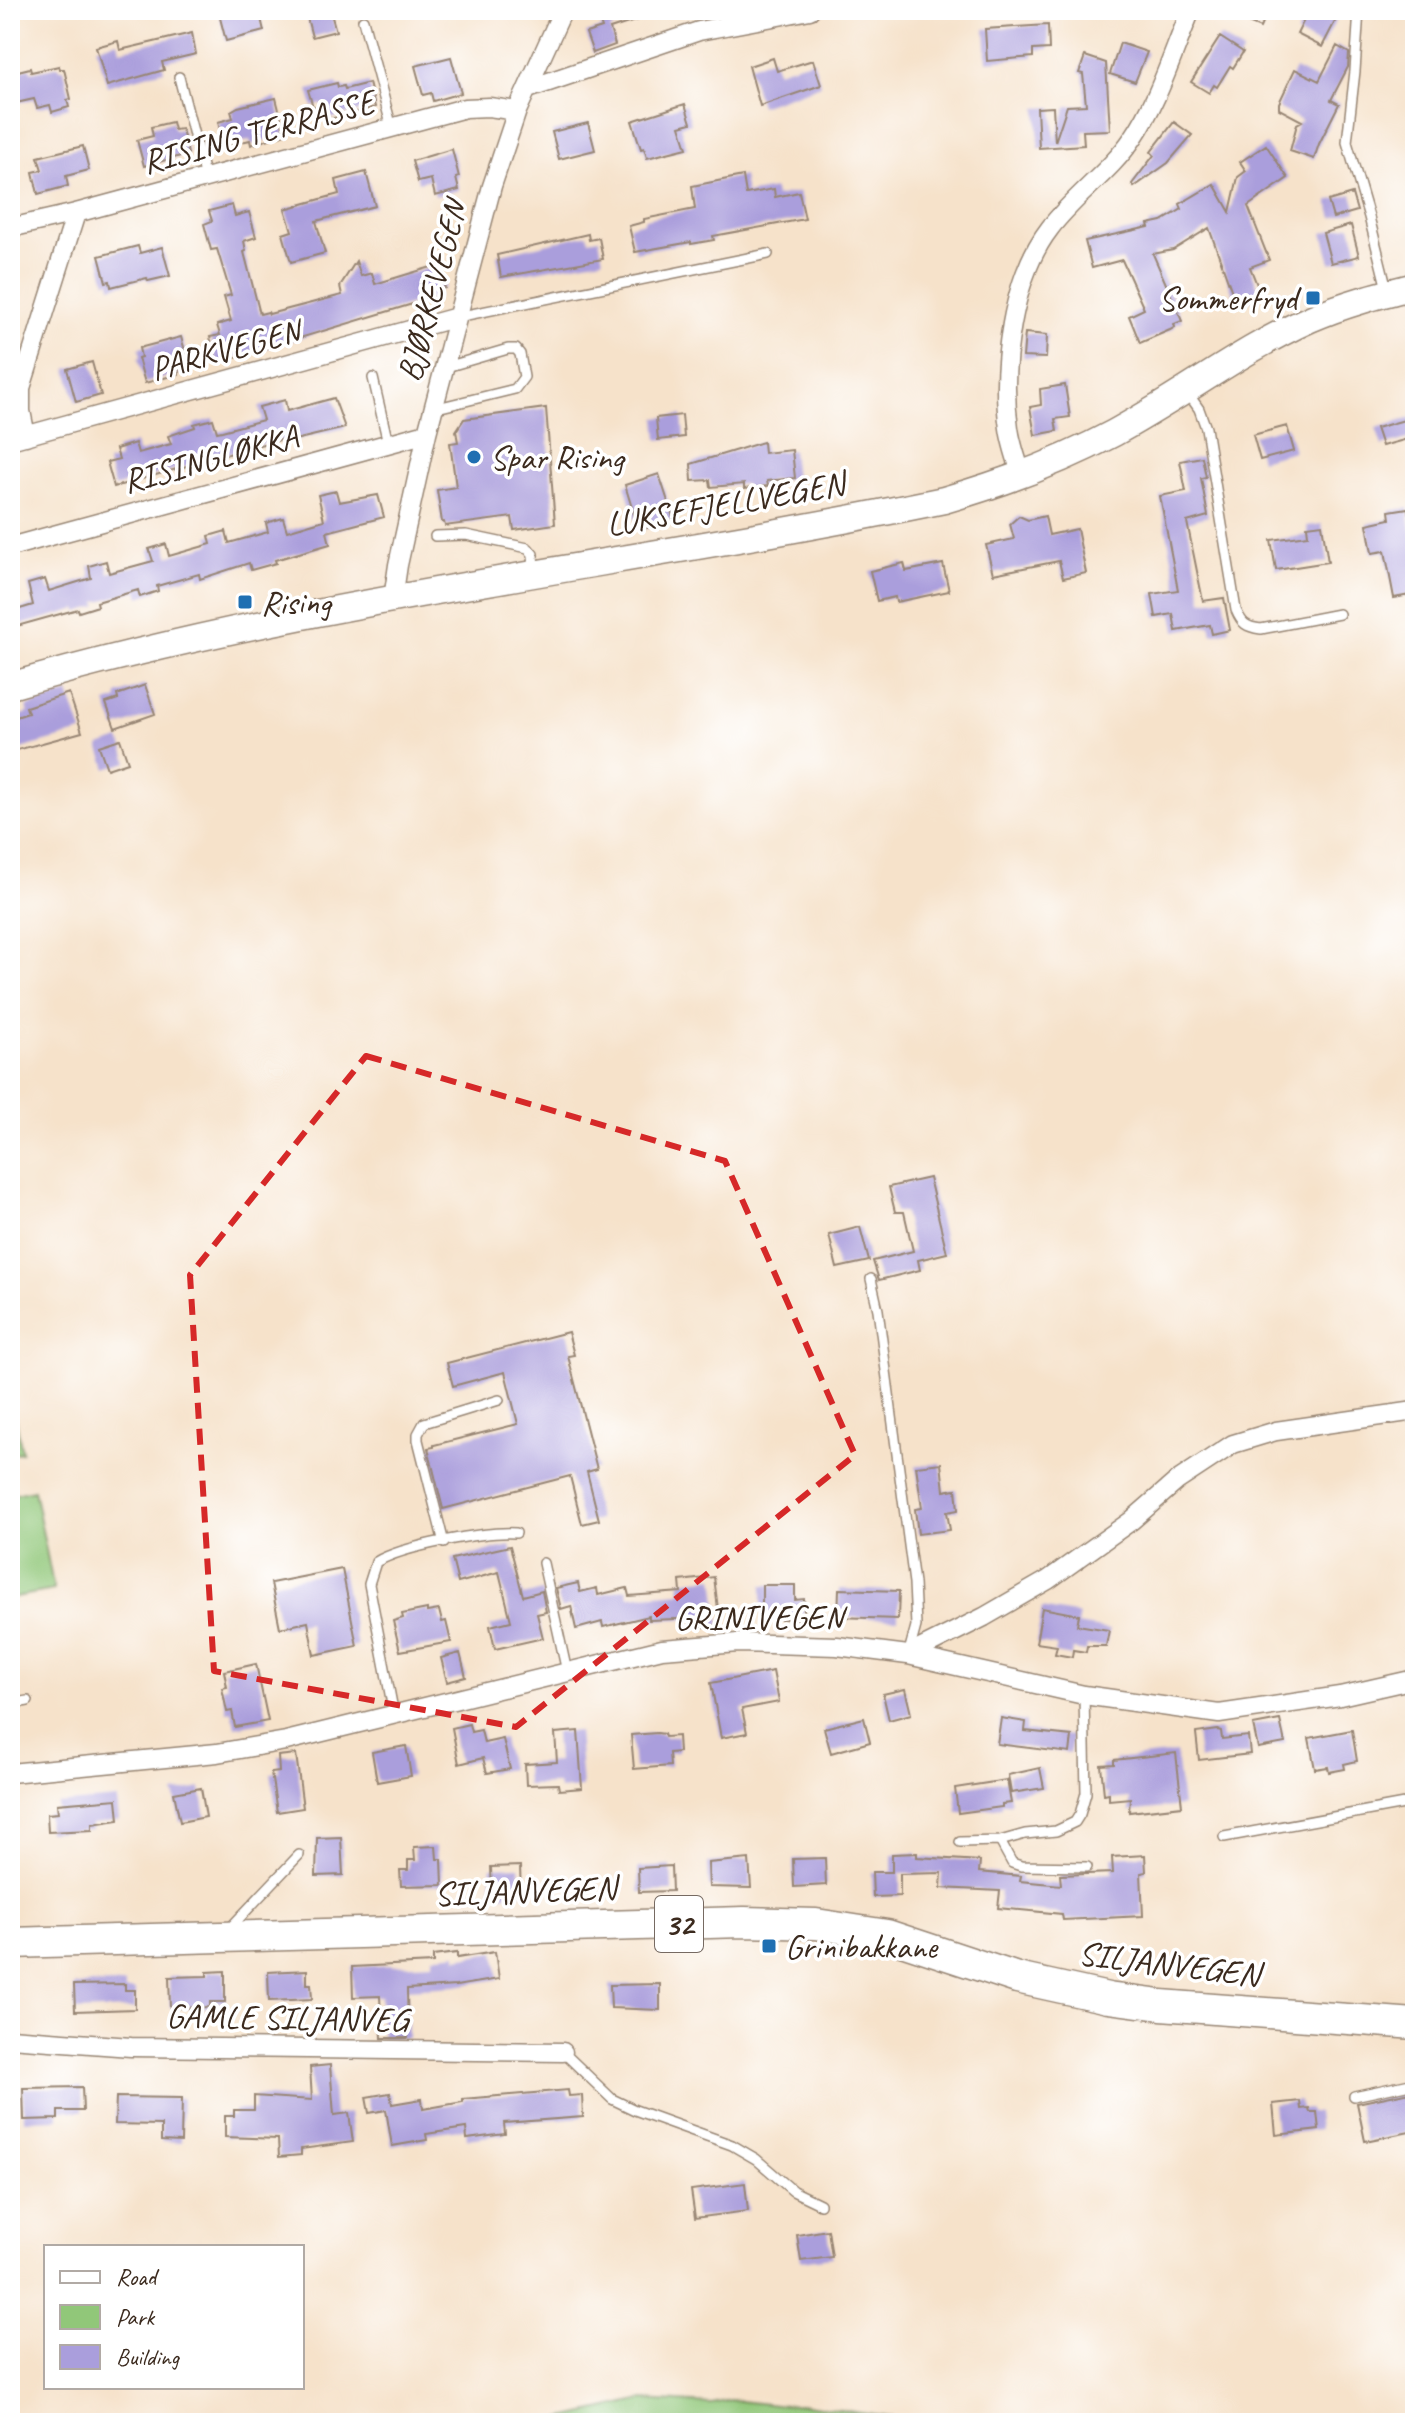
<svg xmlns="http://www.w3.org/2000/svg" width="1425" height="2433" font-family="Caveat,sans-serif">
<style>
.green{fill:#91c779;stroke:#66784c;stroke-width:2}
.building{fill:#aa9edc}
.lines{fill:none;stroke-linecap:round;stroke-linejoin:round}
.service-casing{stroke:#988674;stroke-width:12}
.minor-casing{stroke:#988674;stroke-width:21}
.secondary-casing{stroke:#988674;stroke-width:29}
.primary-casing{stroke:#988674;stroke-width:33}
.service{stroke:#fff;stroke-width:9}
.minor{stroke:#fff;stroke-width:18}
.secondary{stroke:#fff;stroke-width:26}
.primary{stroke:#fff;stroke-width:30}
.marked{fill:none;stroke:#d62828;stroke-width:6;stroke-dasharray:16 10;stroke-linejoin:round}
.poi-dot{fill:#1f6fb2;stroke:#fff;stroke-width:3}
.labels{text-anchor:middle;stroke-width:7;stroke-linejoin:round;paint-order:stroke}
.shield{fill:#fff;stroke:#766a62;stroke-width:2}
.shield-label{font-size:32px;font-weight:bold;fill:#3b2a1e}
.street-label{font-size:34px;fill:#3b2a1e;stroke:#fff}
.poi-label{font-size:34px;fill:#3b2a1e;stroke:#fff;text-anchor:start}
</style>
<rect width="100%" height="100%" fill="#fff"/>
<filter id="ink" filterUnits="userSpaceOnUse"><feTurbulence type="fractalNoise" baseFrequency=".0125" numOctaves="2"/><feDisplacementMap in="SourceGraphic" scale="16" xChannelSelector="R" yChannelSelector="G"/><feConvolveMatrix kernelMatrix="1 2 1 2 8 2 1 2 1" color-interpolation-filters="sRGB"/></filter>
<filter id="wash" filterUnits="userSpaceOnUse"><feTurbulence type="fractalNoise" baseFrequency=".006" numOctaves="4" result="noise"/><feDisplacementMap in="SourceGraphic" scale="32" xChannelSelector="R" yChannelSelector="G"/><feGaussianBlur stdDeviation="1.8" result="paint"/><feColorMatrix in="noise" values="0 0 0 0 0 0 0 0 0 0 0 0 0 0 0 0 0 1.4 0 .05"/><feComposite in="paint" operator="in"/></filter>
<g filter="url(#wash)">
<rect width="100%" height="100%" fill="#f6e2ca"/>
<!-- green -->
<path class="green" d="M10 1389 22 1452 10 1454Z
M34 1490 54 1590 10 1598V1495Z
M643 2400 711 2404 731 2400 776 2405 800 2404 928 2423H541Z"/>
<g id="blocks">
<!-- building -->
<path class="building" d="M235 10H259L264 31 226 41 219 14Z
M305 10H330L336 31 312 37Z
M596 10H658L659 13 610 29 615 45 593 53 586 33 602 28Z
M1217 10H1268L1260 28Z
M1309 10H1341L1322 47 1297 34Z
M1048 25 1049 49 1033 50V57L987 61 985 29Z
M192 33 196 54 162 62 164 70 107 86 96 47 118 41 120 50Z
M1220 37 1243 52 1233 68 1230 66 1217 87 1214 85 1209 93 1191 82Z
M1120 43 1147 52 1135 82 1110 74Z
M1337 46 1349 53 1348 67 1331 100 1339 104 1319 144 1314 159 1290 151 1297 124 1302 121 1279 109V103L1295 69 1319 81Z
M1085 56 1106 63 1110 130 1083 131 1084 145 1039 148 1037 108 1053 107 1055 142 1067 106 1086 105 1083 74 1079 73Z
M451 57 461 93 433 101 431 93 423 95 415 66Z
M773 58 777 71 813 60 821 85 760 106 749 66Z
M59 66 60 69H64L71 99 67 100 69 107 52 112 50 105 37 108 34 99 16 103 10 73 30 68 31 72Z
M337 83 338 87 344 86 345 89 369 83 375 107 326 120 322 104 313 107 308 90Z
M276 98 285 134 251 145 250 140 224 146 218 122 233 118 231 111 238 107Z
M685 104 691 123 680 126 687 148 647 158 644 148 641 149 632 121Z
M172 122 174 130 182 129 188 154 144 166 137 140 153 136 151 127Z
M1174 122 1192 135 1168 163 1134 187 1132 184 1154 155 1151 152Z
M588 123 595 150 559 159 552 132Z
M1266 145 1288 178 1248 206 1269 260 1250 267 1261 295 1237 306 1209 228 1173 250 1153 254 1182 321 1174 324 1175 327 1170 330 1140 343 1129 316 1144 309 1122 260 1092 268 1085 241 1149 227 1148 224 1162 221 1182 209 1180 204 1214 184 1230 212 1238 177 1246 171 1240 162Z
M83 146 89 170 66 176 68 186 38 194 33 172 42 170 38 157Z
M452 149 459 177 456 178 459 190 435 196 431 179 418 182 412 161Z
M366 172 375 206 316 221 325 253 291 262 283 234 292 231 285 209 339 194 336 180Z
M743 176 746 194 774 189 775 197 799 192 805 219 713 236 714 240 691 244V242L635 252 629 226 644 222V219L695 209 692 186Z
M1352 194 1357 211 1333 218 1328 201Z
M232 205 235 216 249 212 256 237 244 241 246 251 244 252 260 314 268 312 269 314 342 295 340 286 356 261 361 276 372 273 375 284 438 265 445 288 437 290 439 296 217 363 210 337 220 335 217 325 231 321 224 297 231 295 217 249 211 250 204 224 212 221 209 211Z
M1351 225 1359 256 1331 263 1323 233Z
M588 234 589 240 599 238 603 259 501 277 497 255Z
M138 246 140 253 162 247 170 276 148 281 147 278 111 287 110 281 106 282 99 256Z
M1025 333 1047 335 1046 358 1023 357Z
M181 337 186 354 177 356 179 374 145 383 138 358 141 357 139 348Z
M92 362 101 395 76 402 67 369Z
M1065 385 1070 417 1055 419 1057 431 1035 435 1030 407 1041 405 1040 389Z
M334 398 345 428 282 443 281 440 270 442 114 487 107 462 119 459 116 449 135 443 138 453 171 444 168 436 195 427 194 424 213 419 217 432 222 431 263 420 259 407 285 400 287 411Z
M546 408 555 524 514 530 512 517 445 526 444 522H442L437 490 456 487 450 443 458 442 456 431 464 419Z
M682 415 684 437 658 440 656 418Z
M1415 417V437L1382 446 1376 428Z
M1287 426 1294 451 1260 460 1253 435Z
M763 442 764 453 792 450 795 478 767 481 768 486 744 489V484L711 487 710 480 692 481 691 464Z
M1202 457 1206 477 1201 478 1208 516 1187 522 1203 601 1224 598 1230 630 1212 634 1210 625 1176 631 1173 614 1156 617 1152 594 1178 590 1160 496 1186 491 1180 461Z
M659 474 674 520 643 529 641 520 636 521 625 485Z
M336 491 339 502 378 495 384 517 327 532 330 544 275 560 276 563 251 570 249 563 200 579 199 574 157 586 158 591 140 597 138 590 97 602 98 606 79 612 78 609 10 628V612L33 605 28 584 45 579 49 591 91 578 89 566 106 561 109 573 153 561 149 549 166 544 169 556 211 544 209 536 226 531 229 543 268 532 266 523 283 518 287 531 324 520 318 495Z
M1408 508 1415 554V594L1394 598 1385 551 1372 553 1367 524 1390 519 1389 511Z
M1019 516 1028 520 1045 516 1049 535 1077 529 1086 573 1063 578 1059 561 993 574 986 545 1014 539 1010 524Z
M1322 524 1328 562 1276 570 1271 540 1308 535 1307 526Z
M904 563 906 571 943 564 949 591 896 602 895 597 877 601 870 571Z
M145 685 155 714 115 728 106 703 118 699 117 695Z
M69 693 82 732 10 752V719L28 713 26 707Z
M120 739 128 762 107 769 99 746Z
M929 1178 947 1253 918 1260 920 1270 879 1280 873 1261 913 1251 904 1212H895L889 1187Z
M860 1227 869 1261 837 1268 829 1235Z
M568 1332 574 1355 568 1356 597 1469 587 1472 599 1520 582 1524 570 1476 443 1509 428 1448 434 1447V1445L518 1424 505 1372 453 1386 447 1363Z
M941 1463 944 1491 956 1489 958 1510 947 1512 950 1530 918 1534 915 1509 922 1508 916 1466Z
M510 1546 523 1596 542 1591 546 1612 537 1614 543 1638 495 1649 490 1626 511 1621 499 1572 458 1583 452 1559Z
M342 1569 357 1646 314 1655 308 1622 280 1628 271 1583Z
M714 1577 720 1625 702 1627 701 1618 649 1620V1616L603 1627 602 1622 576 1629 571 1606 561 1609 556 1588 578 1583 580 1592 597 1588 598 1595 627 1588 629 1596 681 1592 680 1581Z
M762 1585H795V1600L804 1599V1619H780V1614H762Z
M839 1589 899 1591 898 1619 838 1617Z
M1042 1608 1079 1615 1077 1625 1109 1630 1106 1646H1087L1086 1652 1073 1650 1072 1657 1055 1654 1057 1646 1036 1643Z
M427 1609V1612L439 1610 442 1622 446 1621 451 1642 400 1651 393 1621 403 1618 402 1614Z
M460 1653 466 1677 447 1682 441 1658Z
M256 1664 268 1721 235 1727 232 1711 227 1712 222 1688 227 1687 224 1671Z
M773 1671 779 1702 742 1709 747 1733 721 1738 711 1683Z
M905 1689 911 1714 889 1720 883 1694Z
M864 1718 870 1742 831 1753 824 1728Z
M1001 1718 1026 1722 1025 1731 1072 1736 1070 1753 997 1744Z
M1280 1720 1285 1743 1258 1748 1253 1725Z
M469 1724 471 1732 481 1730 484 1743 503 1739 510 1769 487 1773 483 1758 459 1764 452 1728Z
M1218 1730 1221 1731 1222 1739 1248 1736 1250 1754 1199 1760 1196 1733Z
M1352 1730 1357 1761 1344 1764 1345 1769 1329 1772 1328 1767 1315 1769 1309 1738Z
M578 1731 582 1788 559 1790 558 1784 526 1785 525 1764 557 1762 555 1733Z
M657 1733 664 1734 665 1737 678 1736 679 1752 669 1753 670 1766 634 1769 631 1735Z
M406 1746 411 1776 377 1782 372 1752Z
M1176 1753 1182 1806 1129 1812 1130 1798 1109 1800V1793L1104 1794 1101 1765 1114 1764V1760Z
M296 1754 303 1808 277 1812 271 1773 279 1772 278 1756Z
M1040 1768 1044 1788 1011 1793 1008 1775Z
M1007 1780 1011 1803 1002 1804V1807L958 1813 955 1788Z
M201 1788 206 1817 180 1822 174 1793Z
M117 1799 119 1820 92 1824V1830L48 1832 47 1814 58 1813 57 1804Z
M341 1837 343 1875 316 1876 317 1838Z
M436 1846 437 1859H442L443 1885 401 1886 400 1870H408V1860H415L414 1847Z
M917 1853V1857L980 1861 979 1872 1021 1876 1020 1881 1061 1885 1060 1875 1113 1873 1112 1857 1145 1855 1146 1872 1141 1873 1143 1916 1063 1920 1062 1914 998 1908 1000 1891 941 1888 942 1873 900 1874V1896L873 1897 872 1872H892V1854Z
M825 1858 826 1885 794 1887 793 1859Z
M749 1859 751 1888 709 1887 708 1863Z
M520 1866 521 1894 492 1895 491 1867Z
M671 1866 672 1891 639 1892 638 1868Z
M495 1952 499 1979 456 1986 407 1989 408 2038H382L380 1996 353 1997 352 1967 433 1963V1956L457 1953V1958Z
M307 1970V1984H311L312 1999 269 2001 268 1972Z
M225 1971V2002H210V2007L170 2008 169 1977 207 1976V1972Z
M125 1984V1990H135V2009L75 2011 74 1985Z
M660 1984V2010L611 2008 610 1985Z
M330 2065 334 2115 349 2113 353 2142 301 2149V2155L279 2157 278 2139 225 2137V2116H234V2110H254V2096L312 2100 310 2067Z
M82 2087 83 2111H58V2119L24 2120 23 2088Z
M568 2090 569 2096 582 2095 583 2117 504 2123 505 2134 467 2139 466 2128 426 2134 427 2140 392 2146 386 2110 369 2113 366 2097 390 2093 392 2104 422 2099 423 2109 463 2102V2099Z
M1415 2091V2131L1365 2141 1357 2103Z
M116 2097 182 2098 181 2142 161 2141V2125L115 2124Z
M1300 2101 1301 2109 1309 2108 1310 2112H1317L1319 2130 1276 2135 1273 2104Z
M745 2183 748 2211 695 2218 691 2190Z
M828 2230 832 2257 801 2261 797 2235Z"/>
</g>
</g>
<g filter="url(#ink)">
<use href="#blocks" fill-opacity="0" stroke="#988674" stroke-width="2"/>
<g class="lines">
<!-- service casing -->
<g class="service-casing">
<path id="service" d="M1359 10 1355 71 1347 142 1369 217 1387 289
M363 20 392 128
M179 77 205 178
M10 202 16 226
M457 317 768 254
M373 378 388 443
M1187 392 1199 409 1206 428 1236 610C1242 624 1246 627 1261 629L1339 614
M433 409 515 389 524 377 520 354 516 349H508L443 368
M435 536 466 535 528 548 533 554 534 570
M871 1279 878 1310 914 1583 916 1626 909 1652
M444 1543 418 1440V1434L424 1423 499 1400
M543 1563 567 1672
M10 1704 28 1701
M394 1715 369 1584 376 1562C403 1546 485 1531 516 1533
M1224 1837 1415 1802
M1000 1841 1012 1863 1021 1866 1087 1867
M960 1842 1000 1841 1025 1834 1056 1831 1075 1822 1080 1814 1086 1793 1084 1695
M230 1928 299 1855
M563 2052 612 2099 635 2110 732 2145 756 2159 793 2191 820 2204
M1354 2096 1415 2083"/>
</g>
<!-- minor casing -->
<g class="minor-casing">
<path id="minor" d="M528 89 699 31 810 10
M10 228 76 213 465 108 489 107 517 111
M26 436 21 411V388L76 213
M10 440 457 317
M1022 476C1017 460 1011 444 1009 428 1000 369 1012 277 1050 228 1074 196 1110 172 1133 138 1159 100 1173 52 1191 10
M10 547 427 433
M393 599 398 565 427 433 492 186 517 111 563 10
M908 1655 984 1617 1048 1580 1131 1521 1177 1481 1233 1444 1276 1431 1415 1411
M10 1773 217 1753 286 1741 662 1649 738 1643 837 1646 908 1655 1084 1695 1219 1714 1340 1696 1415 1679
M10 2038 131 2047 563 2052"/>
</g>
<!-- secondary casing -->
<g class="secondary-casing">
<path id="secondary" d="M10 686C316 597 633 565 944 500 1003 483 1060 462 1114 433 1181 397 1241 350 1310 319 1344 304 1379 295 1415 286"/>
</g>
<!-- primary casing -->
<g class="primary-casing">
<path id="primary" d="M10 1943 744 1922 816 1924 887 1935 1017 1978 1108 1998 1161 2005 1415 2024"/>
</g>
<!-- service -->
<use href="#service" class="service"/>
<!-- minor -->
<use href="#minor" class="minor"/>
<!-- secondary -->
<use href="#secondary" class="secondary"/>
<!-- primary -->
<use href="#primary" class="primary"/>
</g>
</g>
<!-- marked area -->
<path class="marked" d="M366 1056 725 1161 855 1455 516 1727 214 1671 190 1275Z"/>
<!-- markers -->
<g class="poi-dot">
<rect x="1305" y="290" width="16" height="16" rx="4"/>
<circle cx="474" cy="457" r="8"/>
<rect x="237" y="594" width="16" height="16" rx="4"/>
<rect x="761" y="1938" width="16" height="16" rx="4"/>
</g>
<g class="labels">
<!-- shield labels -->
<rect class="shield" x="655" y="1896" width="48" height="56" rx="6"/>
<g class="shield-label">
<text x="679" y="1935">32</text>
</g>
<!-- street labels -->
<g class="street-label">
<text transform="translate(258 131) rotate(-15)" y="12">RISING TERRASSE</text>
<text transform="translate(431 291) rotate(-75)" y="12">BJØRKEVEGEN</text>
<text transform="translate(225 349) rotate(-15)" y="12">PARKVEGEN</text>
<text transform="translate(210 458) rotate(-15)" y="12">RISINGLØKKA</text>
<text transform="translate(725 503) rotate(-10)" y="12">LUKSEFJELLVEGEN</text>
<text x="759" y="1629">GRINIVEGEN</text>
<text transform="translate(525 1890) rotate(-2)" y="12">SILJANVEGEN</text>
<text transform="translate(1169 1963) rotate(7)" y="12">SILJANVEGEN</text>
<text transform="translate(287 2017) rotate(1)" y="12">GAMLE SILJANVEG</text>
</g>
<!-- poi labels -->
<g class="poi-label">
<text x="1297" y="310" text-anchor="end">Sommerfryd</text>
<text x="490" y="469">Spar Rising</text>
<text x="261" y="614">Rising</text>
<text x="785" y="1958">Grinibakkane</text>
</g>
</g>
<!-- margin -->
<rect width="1425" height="2433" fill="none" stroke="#fff" stroke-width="40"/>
<!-- legend -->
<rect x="44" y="2245" width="260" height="144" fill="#ffffff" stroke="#b1aaa5" stroke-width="2"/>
<rect x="60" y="2271" width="40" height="12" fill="#ffffff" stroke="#b1aaa5" stroke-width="2"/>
<text x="116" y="2285" font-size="24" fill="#3b2a1e">Road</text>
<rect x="60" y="2305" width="40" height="24" fill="#91c779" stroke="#b1aaa5" stroke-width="2"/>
<text x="116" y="2325" font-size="24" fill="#3b2a1e">Park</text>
<rect x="60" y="2345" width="40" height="24" fill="#aa9edc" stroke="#b1aaa5" stroke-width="2"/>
<text x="116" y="2365" font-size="24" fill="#3b2a1e">Building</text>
</svg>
